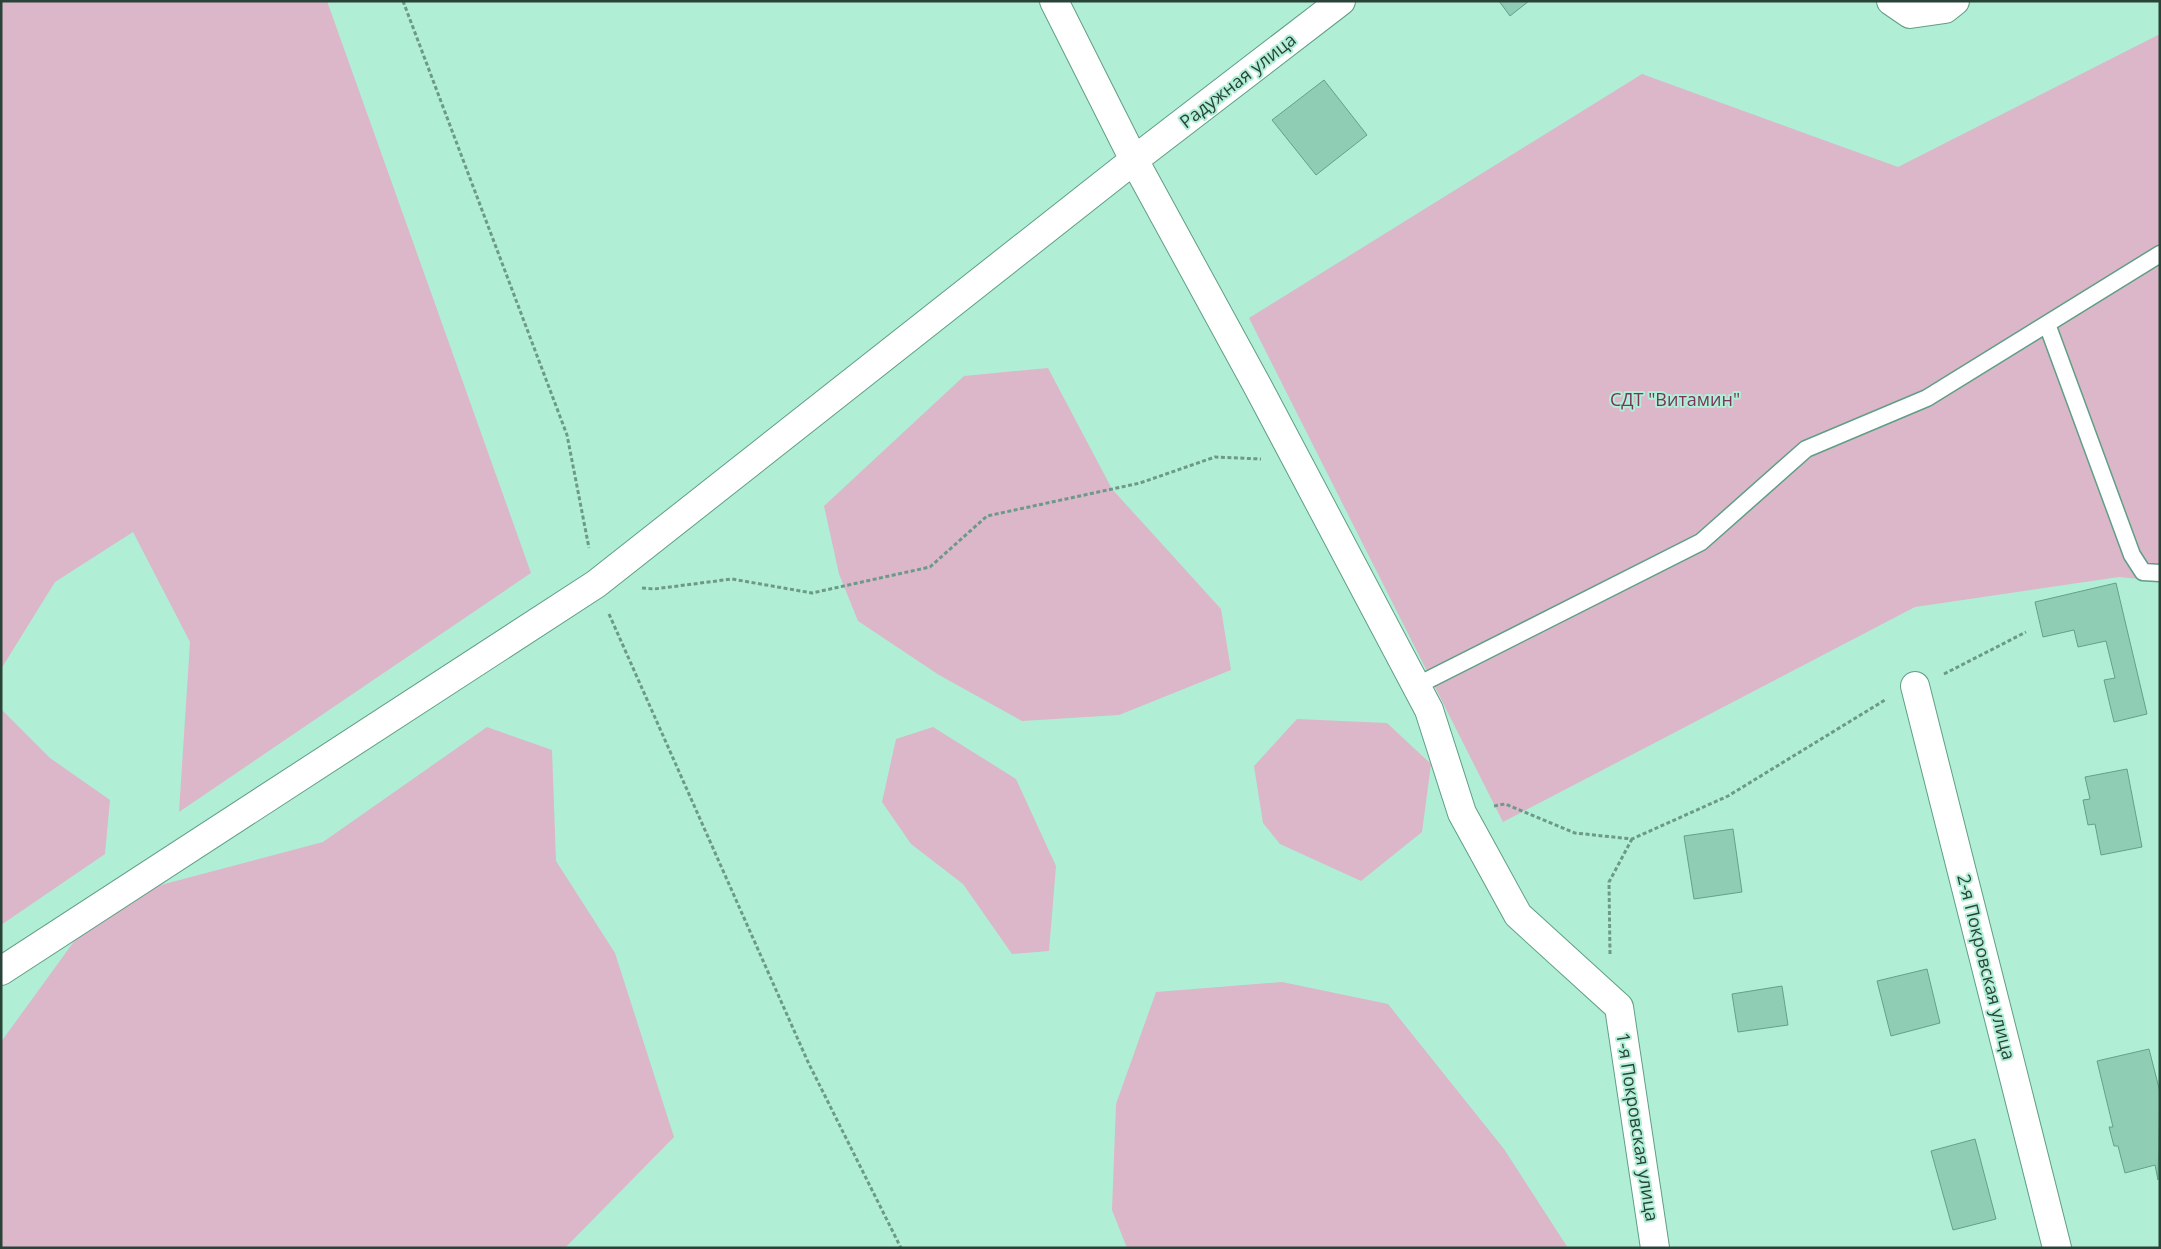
<svg xmlns="http://www.w3.org/2000/svg" width="2161" height="1249" font-family="'Open Sans',sans-serif">
<style>
.green{fill:#dcb6c9}
.building{fill:#8fcdb4;stroke:#64a189}
.lines{fill:none;stroke-linecap:round;stroke-linejoin:round}
.lane-casing{stroke:#609e86;stroke-width:19}
.street-casing{stroke:#609e86;stroke-width:30}
.path{stroke:#6d9a88;stroke-width:3;stroke-dasharray:4 2.5;stroke-linecap:butt}
.lane{stroke:#fff;stroke-width:16}
.street{stroke:#fff;stroke-width:28}
.labels{text-anchor:middle;stroke-width:4;stroke-linejoin:round;paint-order:stroke}
.street-label{font-size:18px;fill:#294339;stroke:#b0efd5}
.park-label{font-size:18px;fill:#7b335c;stroke:#b0efd5}
</style>
<rect width="100%" height="100%" fill="#b0efd5"/>
<!-- green -->
<path class="green" d="M1 1H327L531 573 179 812 190 642 133 532 55 582 1 669Z
M2160 34V581L2119 577 1915 607 1503 822 1249 318 1642 74 1898 167Z
M1048 368 1112 489 1221 609 1231 670 1119 715 1022 721 939 675 858 621 839 574 824 506 964 376Z
M1 709 50 758 110 800 105 854 1 925Z
M1297 719 1387 723 1431 764 1422 832 1361 881 1280 844 1263 823 1254 766Z
M487 727 552 750 556 861 615 953 674 1137 565 1248H1V1042L104 900 323 842Z
M933 727 1016 779 1056 866 1049 951 1012 954 963 884 911 844 882 802 896 739Z
M1282 982 1388 1004 1504 1149 1568 1248H1127L1112 1210 1116 1104 1156 992Z"/>
<!-- building -->
<path class="building" d="M1499 1H1529L1510 16Z
M1324 80 1367 135 1316 175 1272 120Z
M2116 583 2147 714 2114 722 2104 680 2115 678 2106 641 2078 647 2074 630 2043 637 2035 602Z
M2127 769 2142 847 2101 855 2095 824 2088 825 2083 800 2090 799 2085 777Z
M1733 829 1742 892 1694 899 1684 836Z
M1927 969 1940 1023 1891 1036 1877 981Z
M1782 986 1788 1025 1738 1032 1732 994Z
M2149 1049 2160 1092 2158 1180 2155 1165 2125 1173 2118 1146H2114L2109 1127H2113L2097 1061Z
M1975 1139 1996 1219 1953 1230 1931 1151Z"/>
<g class="lines">
<!-- lane casing -->
<g class="lane-casing">
<path id="lane" d="M2047 324 2132 555 2143 572 2160 573
M1416 686 1701 542 1806 449 1927 398 2160 254"/>
</g>
<!-- street casing -->
<g class="street-casing">
<path id="street" d="M1054 1 1134 160 1258 387 1429 710 1462 813 1518 915 1619 1007 1655 1248
M1891 1 1910 14 1945 9 1955 1
M1915 686 2057 1248
M1 971 596 584 1134 160 1341 1"/>
</g>
<!-- path -->
<path class="path" d="M403 1 567 435 589 548
M642 588 654 589 732 579 812 593 930 567 987 516 1140 483 1215 457 1261 459
M609 614 808 1062 901 1248
M1944 674 2026 632
M1494 806 1505 804 1575 833 1632 839 1728 796 1885 700
M1610 954 1609 882 1632 839"/>
<!-- lane -->
<use href="#lane" class="lane"/>
<!-- street -->
<use href="#street" class="street"/>
</g>
<g class="labels">
<!-- street labels -->
<g class="street-label">
<text transform="translate(1238 81) rotate(-38)" y="6">Радужная улица</text>
<text transform="translate(1986 967) rotate(76)" y="6">2-я Покровская улица</text>
<text transform="translate(1637 1127) rotate(81)" y="6">1-я Покровская улица</text>
</g>
<!-- park labels -->
<g class="park-label">
<text x="1675" y="406">СДТ "Витамин"</text>
</g>
</g>
<!-- border -->
<rect width="2161" height="1249" fill="none" stroke="#294339" stroke-width="5"/>
</svg>
